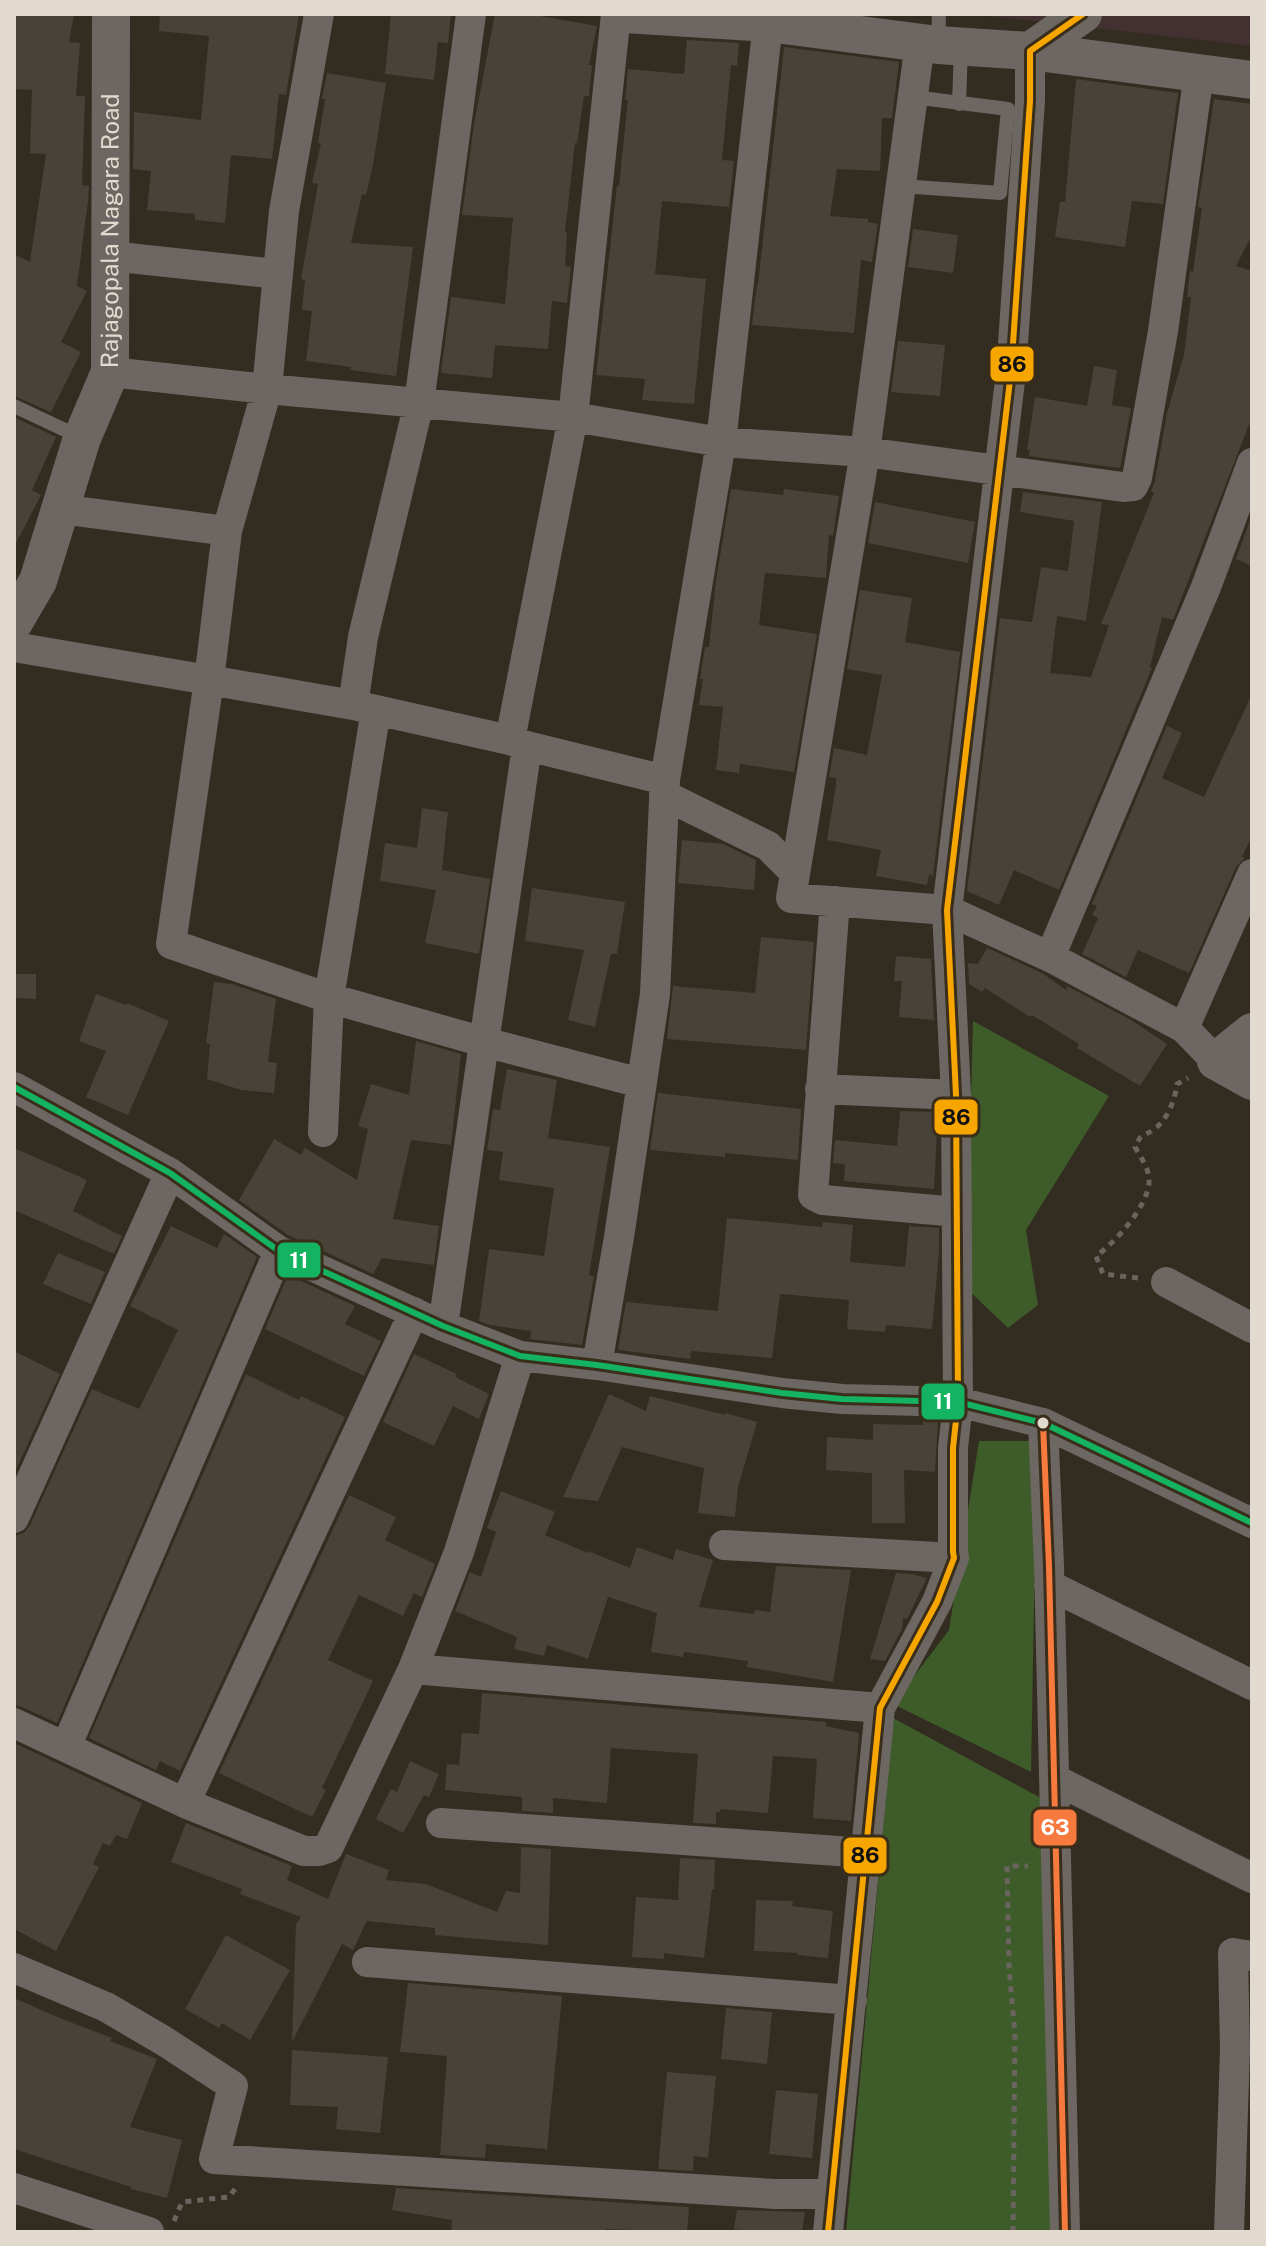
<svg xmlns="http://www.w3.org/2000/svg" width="1266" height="2246" font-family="'Public Sans',sans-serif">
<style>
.industrial{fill:#433031}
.green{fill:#3e5c29}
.building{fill:#484239}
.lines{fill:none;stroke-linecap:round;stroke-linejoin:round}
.path{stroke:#6a645f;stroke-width:5;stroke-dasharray:6 6;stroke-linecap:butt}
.service{stroke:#6c6762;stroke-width:14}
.minor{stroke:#6c6762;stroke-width:30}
.tertiary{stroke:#6c6762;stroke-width:38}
.bus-1-casing{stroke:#3a2d1a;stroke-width:12}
.bus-2-casing{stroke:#3a2d1a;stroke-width:12}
.bus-3-casing{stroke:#3a2d1a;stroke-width:12}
.bus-1{stroke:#13b361;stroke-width:6}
.bus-2{stroke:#f6793e;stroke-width:6}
.bus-3{stroke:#f7a600;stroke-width:6}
.bus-dot{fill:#e2dace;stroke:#3a2d1a;stroke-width:3}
.labels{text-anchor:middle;stroke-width:8;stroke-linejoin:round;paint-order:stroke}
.street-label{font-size:24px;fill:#e2dace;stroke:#3a2d1a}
.line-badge{stroke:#3a2d1a;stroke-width:3}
.badge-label{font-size:22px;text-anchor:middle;font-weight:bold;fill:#fff}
.pale-badge-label{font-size:22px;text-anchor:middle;font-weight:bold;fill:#111}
</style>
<rect width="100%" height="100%" fill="#332c21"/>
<!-- industrial -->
<path class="industrial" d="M973 14H1252V46Z"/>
<!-- green -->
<path class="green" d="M973 1021 1109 1096 1026 1230 1038 1305 1008 1328 966 1288Z
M979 1441H1037L1031 1772 893 1704 949 1630Z
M893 1718 1041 1798 1053 2232H846Z"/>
<!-- building -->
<path class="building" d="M14 14H74L69 42 80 43 76 96H85L82 185 89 186 88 201 77 286 87 291 61 342 81 352 51 412 14 396V254L30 262 46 154 30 153 32 90 14 89Z
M160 14H299L286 95 279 94 272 159 231 155 225 223 195 220V214L147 210 151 171 133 169 134 112 201 120 209 36 159 31Z
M391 14H451L448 43 438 42 434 80 385 74Z
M495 14H529L597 26 589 65H592L589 96H584L577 143H575L565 232H567L565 266 571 267 567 303 552 301 548 349 495 345 492 378 441 373 451 297 505 304 513 218 462 215 474 124Z
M687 40 739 43 737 66 731 65 722 160 734 161 729 207 662 201 655 274 706 279 694 404 642 400 645 379 596 375 617 186H619L628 100H625L628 69 684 74Z
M784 47 899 62 892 118H882L880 171 837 169 830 216 868 219V222L878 224 872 262 861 260 854 333 752 325 757 285H758Z
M327 73 386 83 373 165 366 195 362 194 351 243 413 247 396 376 350 370 351 367 306 361 312 311 302 310 305 280 301 279 318 184 312 183 321 143H318L325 99H322Z
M1076 79 1178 93 1163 204 1132 201 1125 247 1055 237 1060 202H1065Z
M1214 99 1252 104V235L1236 266 1252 271V417L1173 620 1162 617 1150 667 1152 668 1059 890 1014 870 999 905 967 891 1000 618 1032 622 1041 567 1068 571 1074 521 1020 512 1023 492 1102 502 1086 621 1057 616 1050 673 1091 677 1109 625 1101 624 1154 493 1151 491 1155 481 1167 413 1184 355 1191 297H1187L1190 271 1193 272 1202 208 1198 207Z
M913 229 958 235 953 273 908 267Z
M898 341 945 345 940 396 891 392Z
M1094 366 1117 370 1112 405 1131 408 1120 468 1029 456 1030 450H1027L1035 397 1087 406Z
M14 417 56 437 32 490 41 495 14 547Z
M731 489 783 495 784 489 839 496 833 536 829 535 826 578 765 573 759 625 817 634 794 772 740 764 739 773 716 770 723 707 699 705 703 679H700L705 647H709L716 581Z
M875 502 975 522 968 563 868 543Z
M1252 515V566L1236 559Z
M860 590 912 598 905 642 960 652 933 876 929 874 927 885 876 876 881 850 827 840 836 785V778L829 777 834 748 867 755 882 675 847 669Z
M1252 694V836L1242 857 1245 858 1236 867 1189 973 1138 950 1126 977 1082 954 1098 918 1092 915 1097 906 1092 904 1167 726 1182 733 1162 778 1204 797Z
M422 808 448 812 442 870 490 879 479 954 425 943 436 890 380 881 385 843 417 848Z
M682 840 723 844 756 860 754 890 678 883Z
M532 888 625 902 617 954H611L595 1027 568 1020 584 950 525 941Z
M761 937 814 942 806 1050 667 1039 673 986 755 993Z
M987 948 1042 973 1066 990 1067 986 1131 1020 1167 1044 1140 1086 1077 1048 1079 1044 1032 1015 1030 1017 985 988 982 992 969 984 968 963 978 964Z
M896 956 931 959 934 1020 899 1017 902 981H894Z
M14 974H36V999L14 998Z
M214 982 232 984 276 999 268 1062 277 1063 274 1093 241 1090 207 1079 210 1044 206 1043Z
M96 994 126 1005 127 1003 169 1021 128 1115 86 1097 106 1051 79 1041Z
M416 1041 461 1054 451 1145 411 1140 393 1219 439 1226 434 1265 382 1258 373 1274 288 1235 239 1200 274 1139 301 1155 305 1148 357 1180 368 1129 358 1126 371 1084 409 1095Z
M507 1069 557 1080 548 1138 610 1147 589 1275 594 1276 582 1345 530 1339 531 1331 490 1325 479 1321 489 1249 544 1256 554 1188 499 1180 503 1152 487 1150 493 1109 500 1110Z
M658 1093 801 1109 798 1160 725 1153V1157L650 1150Z
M900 1111 938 1112 934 1189 844 1181 845 1164 833 1163 835 1140 897 1146Z
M14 1148 87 1180 73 1211 122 1236 114 1254 14 1210Z
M727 1218 822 1227 823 1222 853 1225 850 1262 905 1267 909 1226 939 1228V1252L932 1329 886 1325 885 1332 847 1329 849 1300 780 1294 772 1358 691 1351 690 1359 618 1350 626 1302 718 1311Z
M171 1226 217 1248 224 1234 257 1257 57 1723 22 1707 14 1705V1536L24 1533 30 1525 92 1389 139 1409 178 1330 130 1306Z
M58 1253 105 1272 91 1304 43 1284Z
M288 1275 355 1306 345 1324 381 1341 364 1376 265 1329Z
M14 1351 60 1374 14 1474Z
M414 1354 457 1374 455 1377 489 1394 479 1419 453 1406 434 1446 383 1422Z
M246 1374 299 1400 301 1396 345 1417 180 1771 160 1761 156 1770 89 1738Z
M609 1394 646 1411 650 1396 725 1415V1413L757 1422 738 1487 735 1517 698 1513 704 1468 622 1447 598 1501 563 1497Z
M923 1421 938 1422 935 1472 904 1470 905 1523H872V1473L826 1470 827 1437 873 1440V1424L923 1425Z
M501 1491 555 1512 545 1535 588 1553V1551L630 1568 637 1547 673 1560 676 1549 713 1560 699 1607 754 1614 755 1610 770 1612 776 1566 851 1570 833 1682 747 1667 748 1661 684 1652 683 1657 651 1652 657 1613 608 1597 588 1659 547 1645 544 1656 514 1649 517 1637 455 1611 470 1572 481 1577 496 1532 487 1528Z
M349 1495 396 1517 385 1540 435 1564 422 1597 414 1593 403 1616 359 1595 328 1660 373 1681 322 1788 326 1790 312 1817 219 1773Z
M896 1573 912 1574 927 1578 907 1619 903 1618 902 1629 885 1661 870 1659Z
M482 1693 826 1722V1726L859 1733 851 1821 813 1818 817 1759 773 1756 768 1813 720 1809V1812H716V1824L693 1823 698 1754 611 1748 607 1803 553 1798V1813L522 1811V1797L445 1790 447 1764 459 1765 462 1733 479 1734Z
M14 1743 142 1803 127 1839 116 1835 110 1846 103 1843 93 1864 99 1867 56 1951 14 1929Z
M410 1761 439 1774 429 1797 424 1795 403 1833 376 1819 391 1789 397 1792Z
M186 1823 292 1866 287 1880 328 1899 346 1854 389 1870 386 1880 426 1884 497 1912 506 1891 520 1893 521 1847 551 1849 548 1945 435 1935V1928L367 1921 353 1950 342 1944 292 2042 296 1924 301 1917 240 1894 242 1889 171 1862Z
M680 1858 715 1860 714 1889H712L704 1958 664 1953V1959L632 1957 636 1897 678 1900Z
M756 1900 793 1901 792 1906 833 1911 828 1958 798 1955V1953L754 1951Z
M226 1935 290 1970 250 2040 222 2023 219 2028 185 2009Z
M408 1983 562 1996 547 2149 486 2144 485 2158 440 2155 447 2056 400 2052Z
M14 1998 62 2019 112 2038 110 2041 157 2059 130 2127 182 2140 167 2198 131 2189V2187L14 2149Z
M726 2008 772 2012 767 2064 721 2059Z
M292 2050 388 2057 380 2133 336 2129 338 2107 290 2105Z
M667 2072 716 2076 708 2158 694 2156 693 2171 658 2169Z
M776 2090 818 2094 812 2158 769 2154Z
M396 2188 689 2207 687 2232 606 2229 605 2232H451L452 2220 392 2210Z
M737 2210 805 2212 802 2232H754L734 2229Z"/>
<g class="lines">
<!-- path -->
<path class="path" d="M1138 1278 1103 1274 1096 1256C1115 1243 1147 1207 1149 1183 1150 1169 1141 1158 1135 1147 1142 1132 1141 1138 1153 1130 1167 1121 1175 1100 1177 1084L1188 1078
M174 2221 182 2202 229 2197 235 2189
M1013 2232 1015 2034 1009 1968 1007 1866H1028"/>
<!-- service -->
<path class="service" d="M938 45 939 14
M959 104 961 47
M901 186 1000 193 1008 109 913 97
M14 406 82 438"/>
<!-- minor -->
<path class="minor" d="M471 14 419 403 363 637 353 705 209 680 171 944 329 998 484 1042 641 1083
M616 14 573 417 510 740 527 746 665 780
M920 43 865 452 791 898 947 910 1050 957 1184 1028 1216 1061
M110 256 277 274
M110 372 267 389 573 417 721 442 865 452 1123 487 1133 486 1137 478 1163 331 1199 73
M60 509 227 531
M14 647 209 680 227 531 267 389 284 211 319 14
M358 706 510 740
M664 795 768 846 795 873
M835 901 813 1195 823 1200 957 1212
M1050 957 1206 587 1252 463
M1184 1028 1252 874
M14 1087 170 1173 279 1251 443 1326 520 1356 597 1365 782 1393 842 1399 958 1402 1043 1423 1252 1523
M820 1089 956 1095
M323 1132 329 998 376 710
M1166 1282 1252 1328
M443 1326 527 746
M597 1365 619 1237 655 994 665 780 721 442 768 23
M1043 1423 1049 1566 1065 2232
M14 1518 170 1173
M724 1545 954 1558
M1049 1585 1252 1685
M413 1669 880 1708
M14 1723 185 1803 304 1851H319L328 1848 413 1669 459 1552 520 1356
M66 1747 279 1251
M1054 1779 1252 1878
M185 1803 414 1312
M441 1823 866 1853
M367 1962 852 2000
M14 1968 106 2007 164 2041 233 2086 214 2159 775 2194H831
M14 2188 149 2232
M828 2232 880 1708 937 1602 954 1558 953 1552V1448L958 1402 956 1095 947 910 1011 372 1030 101V51
M1229 2232 1235 2050 1233 1953 1252 1956"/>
<!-- tertiary -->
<g class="tertiary">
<path d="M625 14 768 23 938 45 1030 51 1252 80"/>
<path d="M1030 51 1083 14"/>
<path id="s1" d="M14 622 38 581 82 438 110 372 111 14"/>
<path d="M1252 1032 1216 1061 1252 1081"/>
</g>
<!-- bus-1 casing -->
<g class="bus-1-casing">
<path id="bus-1" d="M14 1087 170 1173 279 1251 443 1326 520 1356 597 1365 782 1393 842 1399 958 1402 1043 1423 1252 1523"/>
</g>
<!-- bus-2 casing -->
<g class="bus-2-casing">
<path id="bus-2" d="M1043 1423 1049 1566 1065 2232"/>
</g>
<!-- bus-3 casing -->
<g class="bus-3-casing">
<path id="bus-3" d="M828 2232 880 1708 937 1602 954 1558 953 1552V1448L958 1402 956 1095 947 910 1011 372 1030 101V51L1083 14"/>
</g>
<!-- bus-1 -->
<use href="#bus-1" class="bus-1"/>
<!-- bus-2 -->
<use href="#bus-2" class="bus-2"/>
<!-- bus-3 -->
<use href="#bus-3" class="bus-3"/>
</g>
<!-- markers -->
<circle class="bus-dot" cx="1043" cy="1423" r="7"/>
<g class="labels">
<!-- street labels -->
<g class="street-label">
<text dy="8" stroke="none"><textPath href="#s1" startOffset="410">Rajagopala Nagara Road</textPath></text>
</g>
</g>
<g class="line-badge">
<rect x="989" y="345" width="46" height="38" rx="8" fill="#f7a600"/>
<rect x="933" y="1098" width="46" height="38" rx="8" fill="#f7a600"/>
<rect x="276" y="1241" width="46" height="38" rx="8" fill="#13b361"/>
<rect x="920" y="1382" width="46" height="39" rx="8" fill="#13b361"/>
<rect x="1032" y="1808" width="46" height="39" rx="8" fill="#f6793e"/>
<rect x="842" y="1836" width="46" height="39" rx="8" fill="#f7a600"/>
</g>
<g class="badge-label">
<text x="299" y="1268">11</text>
<text x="943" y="1409">11</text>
<text x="1055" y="1835">63</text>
</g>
<g class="pale-badge-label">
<text x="1012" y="372">86</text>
<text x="956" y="1125">86</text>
<text x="865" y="1863">86</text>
</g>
<!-- border -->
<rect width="1266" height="2246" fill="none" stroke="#e2dace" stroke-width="32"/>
</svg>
